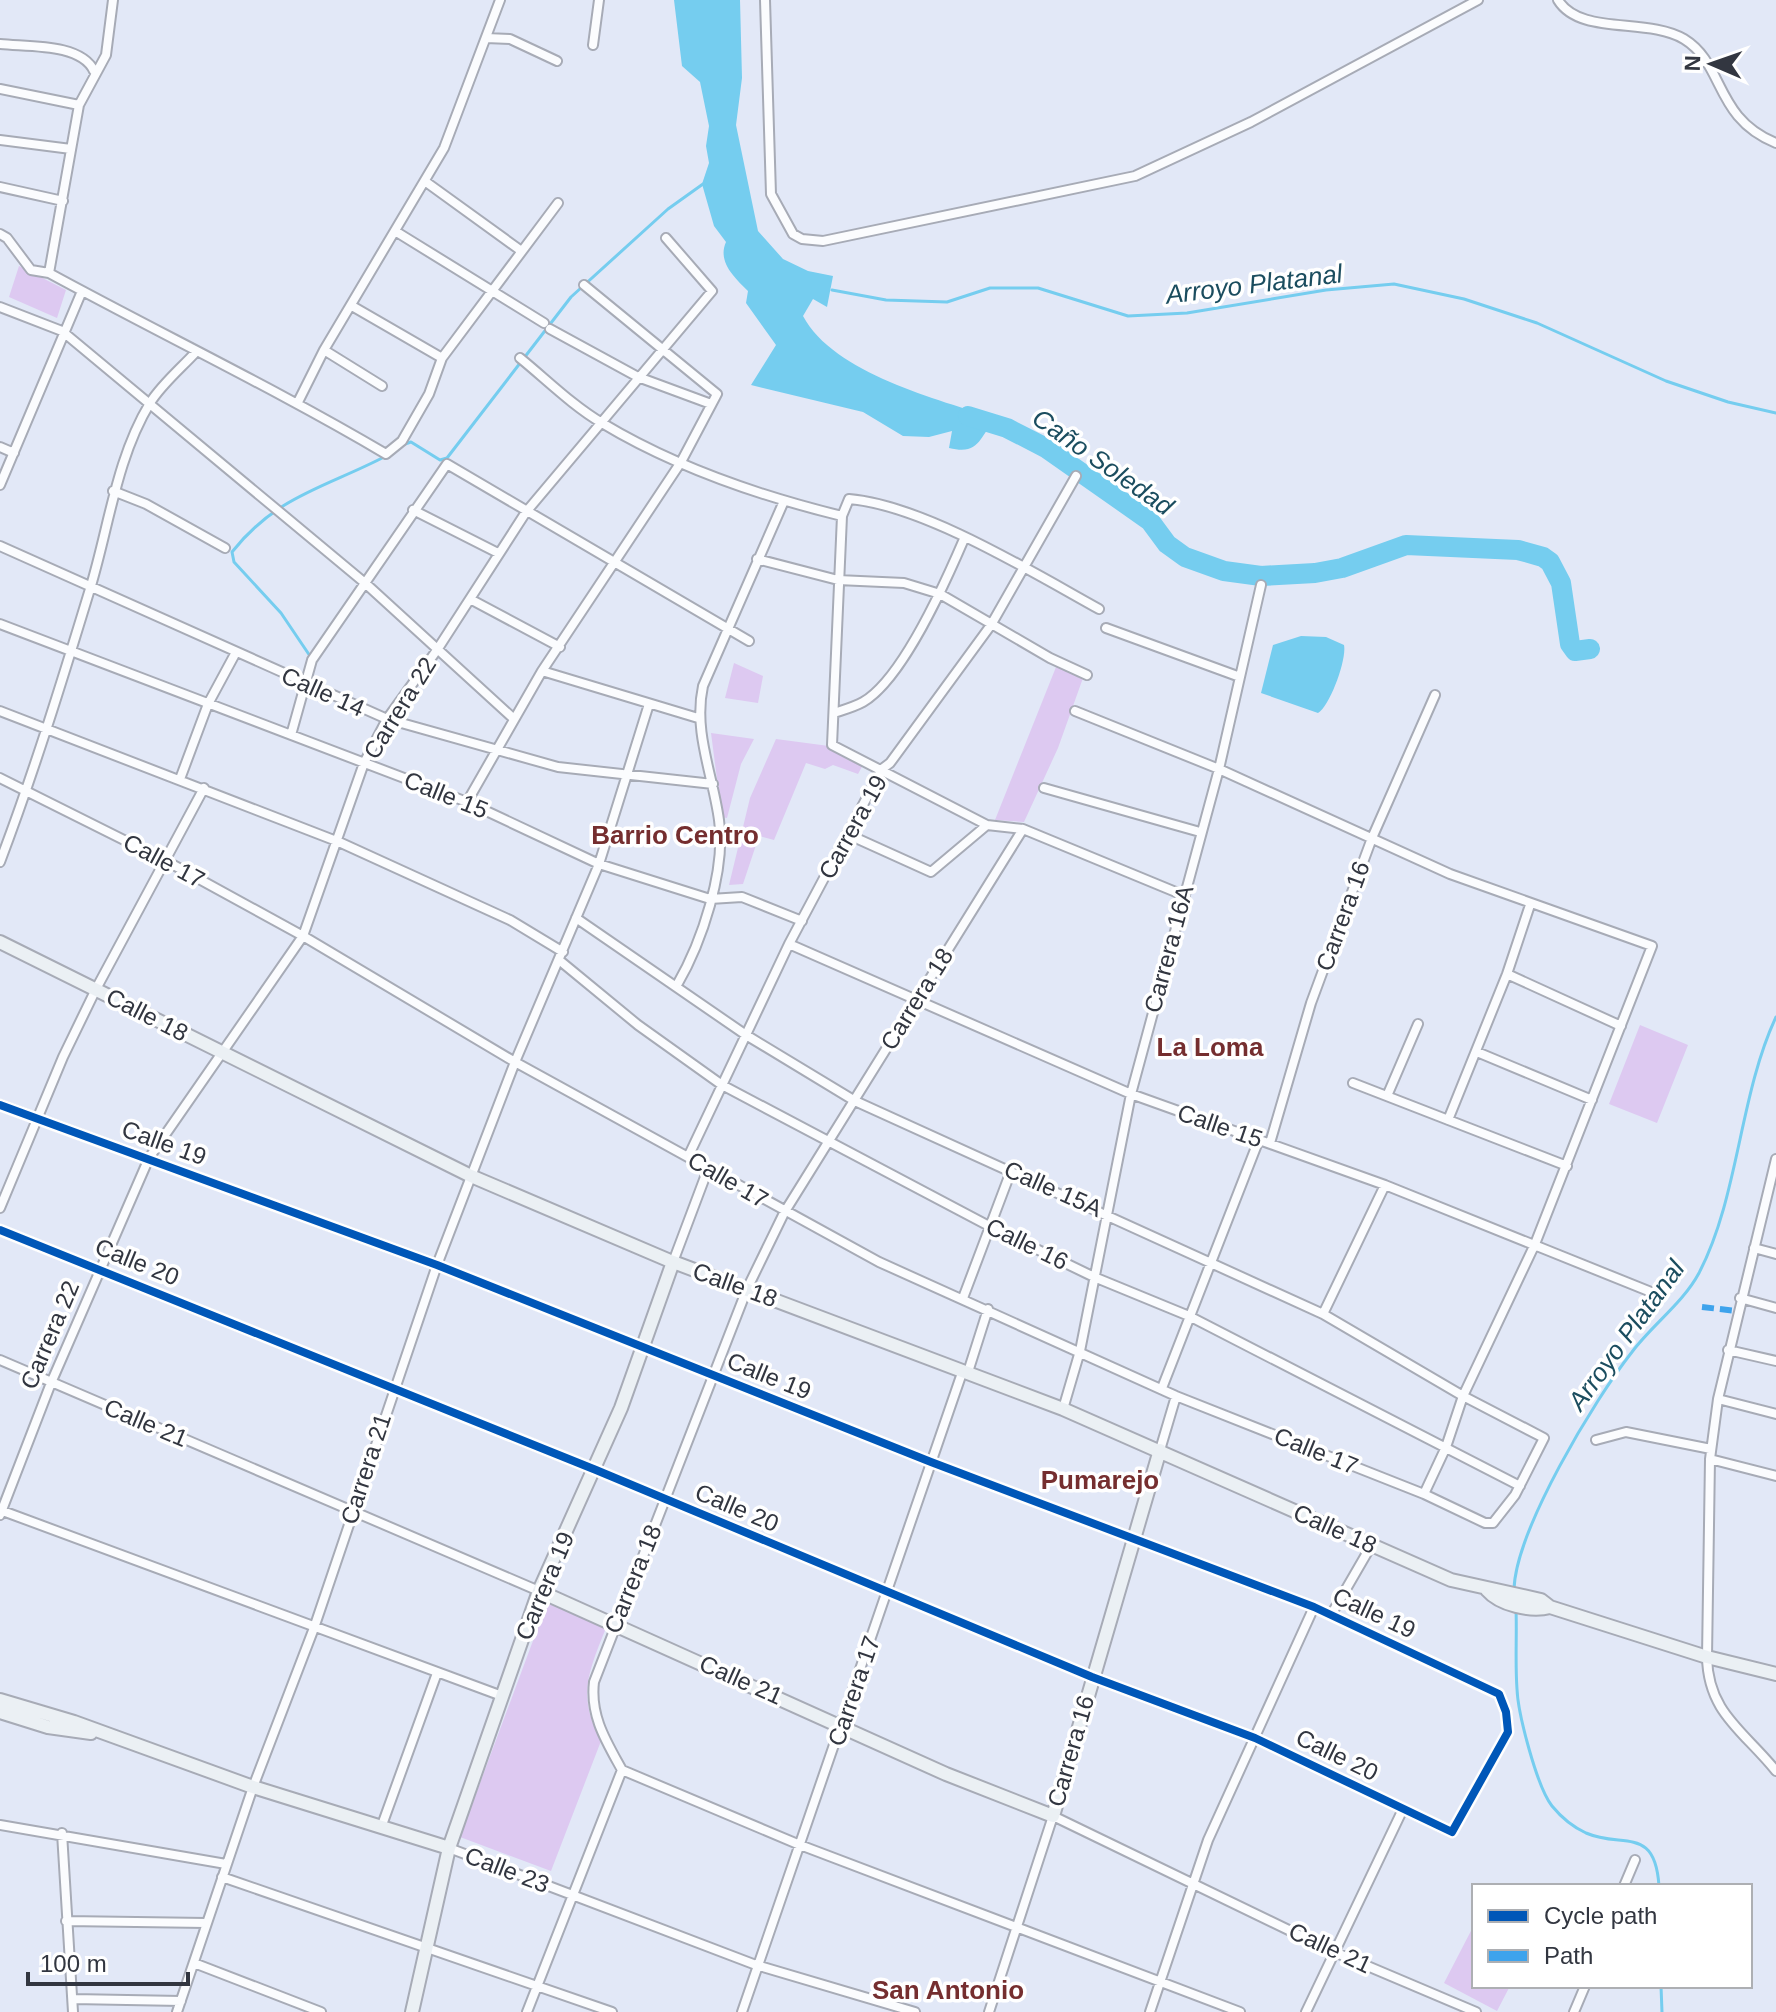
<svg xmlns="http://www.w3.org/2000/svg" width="1776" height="2012" font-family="Helvetica,sans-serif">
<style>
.green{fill:#ddc9f1}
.water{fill:#75cdef}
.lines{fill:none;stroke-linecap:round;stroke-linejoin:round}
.stream{stroke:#75cdef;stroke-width:3}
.river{stroke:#75cdef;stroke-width:20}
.street-casing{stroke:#a7abb6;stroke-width:12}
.secondary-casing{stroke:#a7abb6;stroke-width:16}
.street{stroke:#fbfcfe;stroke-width:8}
.secondary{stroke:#ebf0f4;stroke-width:12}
.quiet{stroke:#3ea3ec;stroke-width:6;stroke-dasharray:12 6;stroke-linecap:butt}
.cycleway-casing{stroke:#fff;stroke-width:13}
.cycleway{stroke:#0057b8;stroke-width:8}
.labels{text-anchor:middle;stroke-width:7;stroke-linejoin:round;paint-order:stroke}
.street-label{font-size:24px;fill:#323640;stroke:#fff}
.water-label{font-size:26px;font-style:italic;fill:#1b4d5f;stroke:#fff}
.neighbourhood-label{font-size:26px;font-weight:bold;fill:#752e2f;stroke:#fff}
</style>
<rect width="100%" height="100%" fill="#e2e8f7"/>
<!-- green -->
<path class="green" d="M19 266 66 290 57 318 9 297Z
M734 663 763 676 758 703 725 698Z
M1056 667 1083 678 1058 748 1024 822 995 820Z
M711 733 754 739 741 764 727 818 722 817Z
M776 739 829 746 864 763 858 774 833 765 825 769 806 763 774 840 759 836 743 884 729 885 750 798Z
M1640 1025 1688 1045 1657 1123 1609 1104Z
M547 1603 606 1628C588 1673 577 1696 601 1741L551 1871 460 1837Z
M1474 1925V1986H1510L1497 2011 1444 1983Z"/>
<!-- water -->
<path class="water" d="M674 0H740L742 78 736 125 758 231 783 259 808 271 833 276 827 307 813 299 803 316C834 374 938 399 997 419 978 435 982 456 949 448L952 431 929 437 903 436 863 412 751 385 776 345 746 303 748 291C735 278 717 262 726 242L714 226 702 184 709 163 706 146 709 126 700 82 682 66Z
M1301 636 1326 637 1344 645C1347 659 1330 706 1318 713L1261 693 1273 645Z"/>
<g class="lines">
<!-- stream -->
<path class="stream" d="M832 290 886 300 947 302 990 288H1038L1128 316 1187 313 1326 290 1394 284 1464 299 1537 323 1666 381 1728 402 1776 413
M402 445 411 442 440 460 447 458 571 297 668 209 703 184
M310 656 281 613 234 562 232 552C277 495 327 487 386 456
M1514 1589C1516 1530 1594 1400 1632 1352 1652 1325 1683 1303 1699 1273 1739 1196 1739 1096 1776 1017
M1516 1609C1517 1635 1515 1662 1517 1689 1518 1714 1537 1787 1552 1806 1561 1817 1573 1827 1586 1833 1623 1849 1655 1825 1659 1886
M1661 1986 1662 2012"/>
<!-- river -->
<path class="river" d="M968 416 1007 428 1046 448 1150 521 1167 544 1185 557 1224 571 1261 576 1315 573 1342 568 1406 545 1518 550 1543 557 1550 562 1561 583 1570 644 1575 651 1590 649"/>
<!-- street casing -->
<g class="street-casing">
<path id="street" d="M765 0 771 194 793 234 802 239 823 241 1135 176 1251 122 1478 0
M1558 0C1580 36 1647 17 1684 39 1725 64 1714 118 1776 143
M486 38 510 39 557 61
M0 44C28 47 81 43 94 71
M593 45 599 0
M0 89 79 105
M0 140 71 149
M426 182 520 250
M0 187 63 201
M395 231 544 323
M0 234 7 238 31 270 49 273C161 334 276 389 386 454L402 441 429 394 442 358 558 203
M49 273 79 105 106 55 113 0
M352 306 442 358
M0 307 62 331 365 583 514 719
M550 329 638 377 711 404
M324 350 382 386
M520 358C547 380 573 406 602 423 675 467 760 496 842 516
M298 402 324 350 444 148 500 0
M0 447 14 453
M0 485 82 291
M113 491 146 504 225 548
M413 510 498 553
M0 546 387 719 558 767 713 784
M757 559 838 580 904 583 940 594 1050 658 1087 675
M470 599 560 647
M1099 609C1032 572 923 505 849 499L842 516 832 745 987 825 1023 829 1183 895
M0 624 467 802 599 864 710 899 742 897 802 921
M1106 628 1240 677
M542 671 698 718
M0 711 339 842 510 920 563 952
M1075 711 1219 769 1450 874 1652 946 1535 1244 1463 1396 1446 1447 1424 1494
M834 713C843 710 854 707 863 702 903 679 946 581 964 539
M291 735 312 660 447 464 749 641
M0 778 168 862 303 936 515 1062 879 1262 1176 1396 1424 1494 1485 1523H1493L1515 1495 1544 1438 1463 1396 1323 1314 855 1101 746 1035 576 918
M180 779 208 704 235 654
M1044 788 1200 832
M467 802 542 671 681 462 717 394 584 285
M847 834 931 872 987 825
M0 862C34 772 62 681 90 589 109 527 116 459 150 403 161 385 181 368 195 353
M789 944 1131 1094 1385 1185 1656 1294
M559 960 638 1025 722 1085 989 1226 1094 1277 1189 1316 1520 1486
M1507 974 1621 1026
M677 985C702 942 726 870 719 820 713 775 693 732 703 686L784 501
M1477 1052 1592 1100
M1353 1083 1567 1166
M1387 1096 1418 1024
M0 1105 437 1265 931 1462 1314 1607 1499 1694 1506 1712 1508 1732 1452 1832 1255 1738 1092 1677 596 1470 0 1230
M1448 1120 1507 974 1530 905
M1270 1143 1311 1003 1372 838 1435 695
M688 1157 789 944 882 769 890 763 991 625 1076 476
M1776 1159 1718 1399 1710 1459 1707 1657C1708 1713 1744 1731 1776 1771
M0 1208 63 1057 96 989 204 788
M1754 1248 1776 1254
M673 1262 708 1169
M963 1298 1011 1171
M1740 1298 1776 1308
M1323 1314 1385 1185
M1728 1350 1776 1361
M0 1360 539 1591
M968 1372 988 1309
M1162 1388 1258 1142
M1718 1399 1776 1414
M1063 1409 1080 1351 1131 1094 1219 769 1261 585
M1596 1440 1626 1432 1711 1449
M1160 1450 1176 1396
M1710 1459 1776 1476
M0 1510 502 1696
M0 1515 51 1383 149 1158 303 936 364 763 387 719 437 650 526 512 712 291 666 238
M1331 1615 1371 1546
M622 1770 800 1845 1240 2012
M0 1825 226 1864
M382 1825 437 1673
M62 1833 73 2012
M449 1848 756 1965 915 2012
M222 1877 612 2012
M1624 1886 1635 1860
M66 1921 206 1923
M194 1963 321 2012
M73 1999 181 2001
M177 2012 253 1787 314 1628 437 1265 515 1062 599 864 649 704
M527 2012 622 1770C606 1741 590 1716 594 1682L747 1289 784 1213 1023 829
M742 2012 963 1370
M989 2012 1053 1816 1332 1951 1476 2012
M1150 2012 1208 1840 1314 1607
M1306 2012 1403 1809
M1574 2012 1585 1986"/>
</g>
<!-- secondary casing -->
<g class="secondary-casing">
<path id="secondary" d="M0 942 471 1176 668 1260 1063 1409 1451 1580 1541 1600 1550 1607 1707 1657 1776 1674
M1487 1590C1500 1605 1531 1612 1550 1607
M539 1591 946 1774 1053 1816 1160 1450
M0 1700 74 1722 253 1787 449 1848
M0 1712 48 1727 91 1733
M412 2012 449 1848 539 1591 621 1408 673 1262"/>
</g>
<!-- street -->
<use href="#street" class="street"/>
<!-- secondary -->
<use href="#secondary" class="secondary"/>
<!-- quiet -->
<path class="quiet" d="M1702 1307 1737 1311"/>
<!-- cycleway casing -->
<g class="cycleway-casing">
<path id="cycleway" d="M0 1105 437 1265 931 1462 1314 1607 1499 1694 1506 1712 1508 1732 1452 1832 1255 1738 1092 1677 596 1470 0 1230"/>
</g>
<!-- cycleway -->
<use href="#cycleway" class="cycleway"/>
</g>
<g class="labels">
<!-- street labels -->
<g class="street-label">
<text transform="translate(323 692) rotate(24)" y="8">Calle 14</text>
<text transform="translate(400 708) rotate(-58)" y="8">Carrera 22</text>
<text transform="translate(446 795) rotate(22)" y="8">Calle 15</text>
<text transform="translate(853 827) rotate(-61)" y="8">Carrera 19</text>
<text transform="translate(164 861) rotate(28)" y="8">Calle 17</text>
<text transform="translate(1343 916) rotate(-70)" y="8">Carrera 16</text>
<text transform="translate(1169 949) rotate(-75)" y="8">Carrera 16A</text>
<text transform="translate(917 999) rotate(-58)" y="8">Carrera 18</text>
<text transform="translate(147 1015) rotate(27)" y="8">Calle 18</text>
<text transform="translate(1220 1126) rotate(19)" y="8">Calle 15</text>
<text transform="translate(164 1143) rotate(20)" y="8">Calle 19</text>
<text transform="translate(728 1180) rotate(30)" y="8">Calle 17</text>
<text transform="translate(1053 1189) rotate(24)" y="8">Calle 15A</text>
<text transform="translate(1027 1244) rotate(26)" y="8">Calle 16</text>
<text transform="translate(137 1262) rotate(22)" y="8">Calle 20</text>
<text transform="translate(735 1285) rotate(20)" y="8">Calle 18</text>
<text transform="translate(50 1335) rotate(-67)" y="8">Carrera 22</text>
<text transform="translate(769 1376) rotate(22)" y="8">Calle 19</text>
<text transform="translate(146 1423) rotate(23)" y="8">Calle 21</text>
<text transform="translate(1316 1451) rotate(22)" y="8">Calle 17</text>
<text transform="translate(366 1469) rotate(-72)" y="8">Carrera 21</text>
<text transform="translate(737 1508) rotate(23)" y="8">Calle 20</text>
<text transform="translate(1335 1529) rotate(24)" y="8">Calle 18</text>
<text transform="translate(633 1579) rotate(-68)" y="8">Carrera 18</text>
<text transform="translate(545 1586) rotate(-67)" y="8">Carrera 19</text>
<text transform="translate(1374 1613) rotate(25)" y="8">Calle 19</text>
<text transform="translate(741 1680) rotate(24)" y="8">Calle 21</text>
<text transform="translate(854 1691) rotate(-71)" y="8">Carrera 17</text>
<text transform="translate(1071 1751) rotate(-74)" y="8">Carrera 16</text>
<text transform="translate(1337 1755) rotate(26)" y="8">Calle 20</text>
<text transform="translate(507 1870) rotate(21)" y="8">Calle 23</text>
<text transform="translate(1330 1948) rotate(25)" y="8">Calle 21</text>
</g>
<!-- water labels -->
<g class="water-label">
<text transform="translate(1254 284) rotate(-7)" y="9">Arroyo Platanal</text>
<text transform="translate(1103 462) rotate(35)" y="9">Caño Soledad</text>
<text transform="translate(1626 1335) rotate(-54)" y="9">Arroyo Platanal</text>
</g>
<!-- neighbourhood labels -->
<g class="neighbourhood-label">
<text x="675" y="844">Barrio Centro</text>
<text x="1210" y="1056">La Loma</text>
<text x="1100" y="1489">Pumarejo</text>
<text x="948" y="1999">San Antonio</text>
</g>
</g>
<!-- legend -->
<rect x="1472" y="1884" width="280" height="104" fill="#ffffff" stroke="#adafb3" stroke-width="2"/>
<rect x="1488" y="1910" width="40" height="12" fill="#0057b8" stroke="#adafb3" stroke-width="2"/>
<text x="1544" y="1924" font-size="24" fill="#323640">Cycle path</text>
<rect x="1488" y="1950" width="40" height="12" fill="#3ea3ec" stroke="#adafb3" stroke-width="2"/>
<text x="1544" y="1964" font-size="24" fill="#323640">Path</text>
<!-- north arrow -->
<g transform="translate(1712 64) rotate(272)" stroke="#ffffff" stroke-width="6" paint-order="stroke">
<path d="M0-6L14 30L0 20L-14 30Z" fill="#323640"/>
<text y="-12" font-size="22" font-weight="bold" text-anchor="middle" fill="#323640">N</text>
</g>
<!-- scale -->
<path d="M28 1972v12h160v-12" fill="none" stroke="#323640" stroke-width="4"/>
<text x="40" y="1972" font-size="24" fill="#323640" stroke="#ffffff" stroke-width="6" paint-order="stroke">100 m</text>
</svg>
